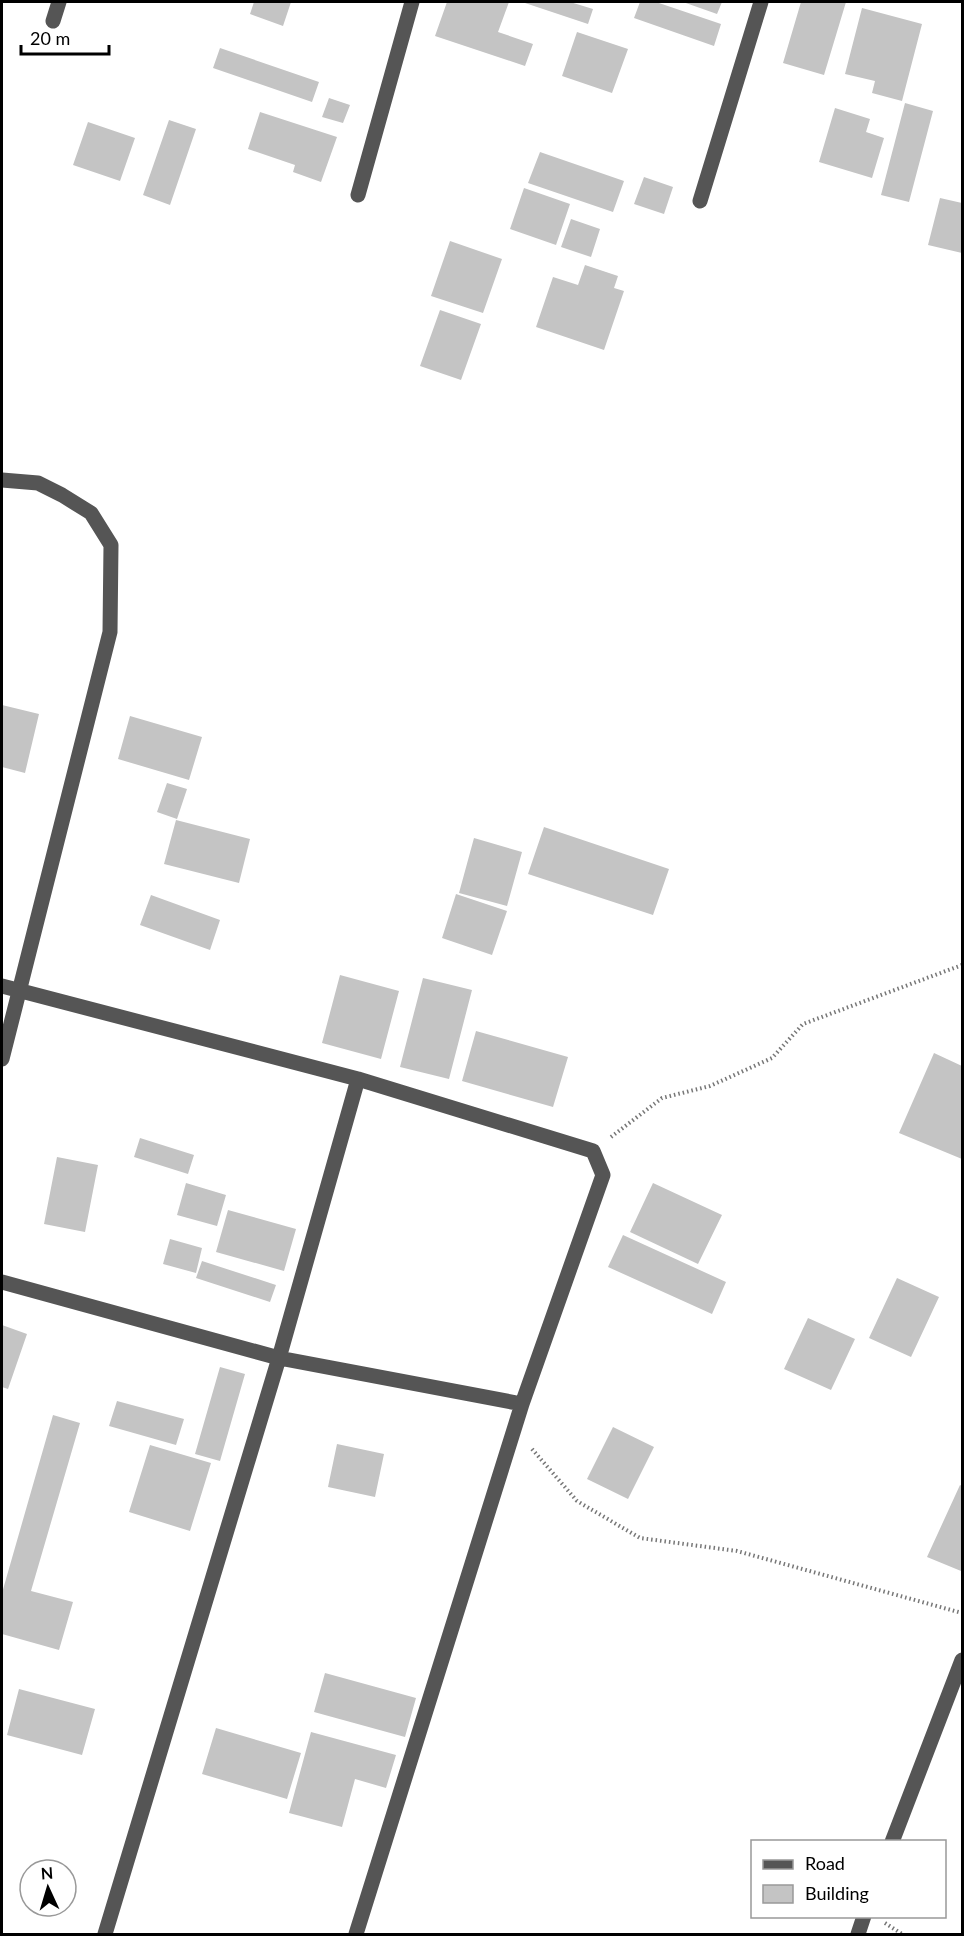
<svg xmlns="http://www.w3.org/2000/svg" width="964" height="1936" font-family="Lato,sans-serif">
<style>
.building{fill:#c4c4c4}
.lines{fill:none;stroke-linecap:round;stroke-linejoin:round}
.path{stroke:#777;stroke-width:4;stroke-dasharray:1.5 3;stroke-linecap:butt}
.minor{stroke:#555;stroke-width:15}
</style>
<rect width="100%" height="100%" fill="#fff"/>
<!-- building -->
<path class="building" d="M254 2H291L283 26 250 14Z
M447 2H509L498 32 533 44 525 66 435 36Z
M522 2H570L593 9 588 24Z
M640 2H656L721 24 714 46 634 18Z
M683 2H722L717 14Z
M801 2H846L824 75 783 63Z
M862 8 922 24 902 101 872 93 875 81 845 74Z
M577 32 628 49 612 93 562 76Z
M220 48 319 82 312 102 213 68Z
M329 98 350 105 343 123 322 117Z
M905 103 933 111 909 202 881 195Z
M835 108 870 119 866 132 884 138 872 178 819 162Z
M260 112 337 137 321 182 293 172 295 165 248 149Z
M169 120 196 129 170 205 143 195Z
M88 122 135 138 120 181 73 165Z
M540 152 624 181 613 212 528 183Z
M644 177 673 187 664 214 634 204Z
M524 188 570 204 556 245 510 229Z
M940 198 962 203V253L928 245Z
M571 219 600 229 591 257 561 247Z
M450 241 502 259 483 313 431 296Z
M585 265 618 276 614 288 624 291 604 350 536 327 553 277 578 285Z
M440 310 481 324 461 380 420 366Z
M2 705 39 714 25 773 2 767Z
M130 716 202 737 189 780 118 759Z
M167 783 187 789 177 819 157 812Z
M176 820 250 839 239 883 164 864Z
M544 827 669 869 653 915 528 874Z
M474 838 522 852 507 906 459 893Z
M456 894 507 911 492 955 442 938Z
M151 895 220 920 210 950 140 925Z
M340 975 399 991 381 1059 322 1043Z
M423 978 472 990 449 1079 400 1067Z
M476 1031 568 1057 553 1107 462 1081Z
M934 1053 962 1066V1159L899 1133Z
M140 1138 194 1155 188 1174 134 1157Z
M57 1157 98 1165 85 1232 44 1224Z
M186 1183 226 1195 217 1226 177 1215Z
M653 1183 722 1215 698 1264 630 1232Z
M228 1210 296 1229 284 1271 216 1252Z
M623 1235 726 1282 712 1314 608 1267Z
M170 1239 202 1248 196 1273 163 1264Z
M202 1261 276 1285 270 1302 196 1278Z
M897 1278 939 1297 911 1357 869 1338Z
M808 1318 855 1339 831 1390 784 1369Z
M2 1325 27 1334 8 1389 2 1387Z
M220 1367 245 1374 220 1461 195 1454Z
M117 1401 184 1419 176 1445 109 1426Z
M53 1415 80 1423 31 1591 73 1602 59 1650 2 1634V1593Z
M613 1427 654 1447 628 1499 587 1479Z
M337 1444 384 1454 375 1497 328 1487Z
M150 1445 211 1463 190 1531 129 1512Z
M960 1485 962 1486 961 1571 927 1557Z
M325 1673 416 1698 405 1737 314 1712Z
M19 1689 95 1709 82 1755 7 1735Z
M216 1728 301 1753 287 1799 202 1774Z
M311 1732 396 1755 386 1788 355 1779 342 1827 289 1813Z"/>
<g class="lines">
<!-- path -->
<path class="path" d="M611 1137 662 1098 710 1086 772 1058 803 1024 962 965
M532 1449 577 1501 640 1538 737 1551 962 1613
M885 1923 902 1934"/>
<!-- minor -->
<path class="minor" d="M53 21 59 2
M358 195 412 2
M700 201 761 2
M2 480 38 483 62 495 91 513 111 545 110 632 2 1059
M2 986 358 1079 593 1151 603 1175 522 1404 356 1934
M2 1282 279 1358 522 1404
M892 1842 962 1660
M105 1934 279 1358 358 1079
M858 1934 864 1916"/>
</g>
<!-- border -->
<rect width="964" height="1936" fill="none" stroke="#000000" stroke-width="6"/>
<!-- legend -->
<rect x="751" y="1840" width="195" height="78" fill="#ffffff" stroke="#999999" stroke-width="1.5"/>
<rect x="763" y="1860" width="30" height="9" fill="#555555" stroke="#999999" stroke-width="1.5"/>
<text x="805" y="1870" font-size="18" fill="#000000">Road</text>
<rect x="763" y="1885" width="30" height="18" fill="#c4c4c4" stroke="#999999" stroke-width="1.5"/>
<text x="805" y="1900" font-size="18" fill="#000000">Building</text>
<!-- north arrow -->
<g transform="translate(48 1888) rotate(356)"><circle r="28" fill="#ffffff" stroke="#999999" stroke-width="1.5"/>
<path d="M0-4.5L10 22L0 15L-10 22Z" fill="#000000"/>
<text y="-9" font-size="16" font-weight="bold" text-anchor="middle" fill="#000000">N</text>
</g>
<!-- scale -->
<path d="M21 45v9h88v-9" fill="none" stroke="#000000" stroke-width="3"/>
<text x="30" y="45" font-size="18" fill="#000000" stroke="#ffffff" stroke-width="4.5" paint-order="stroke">20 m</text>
</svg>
